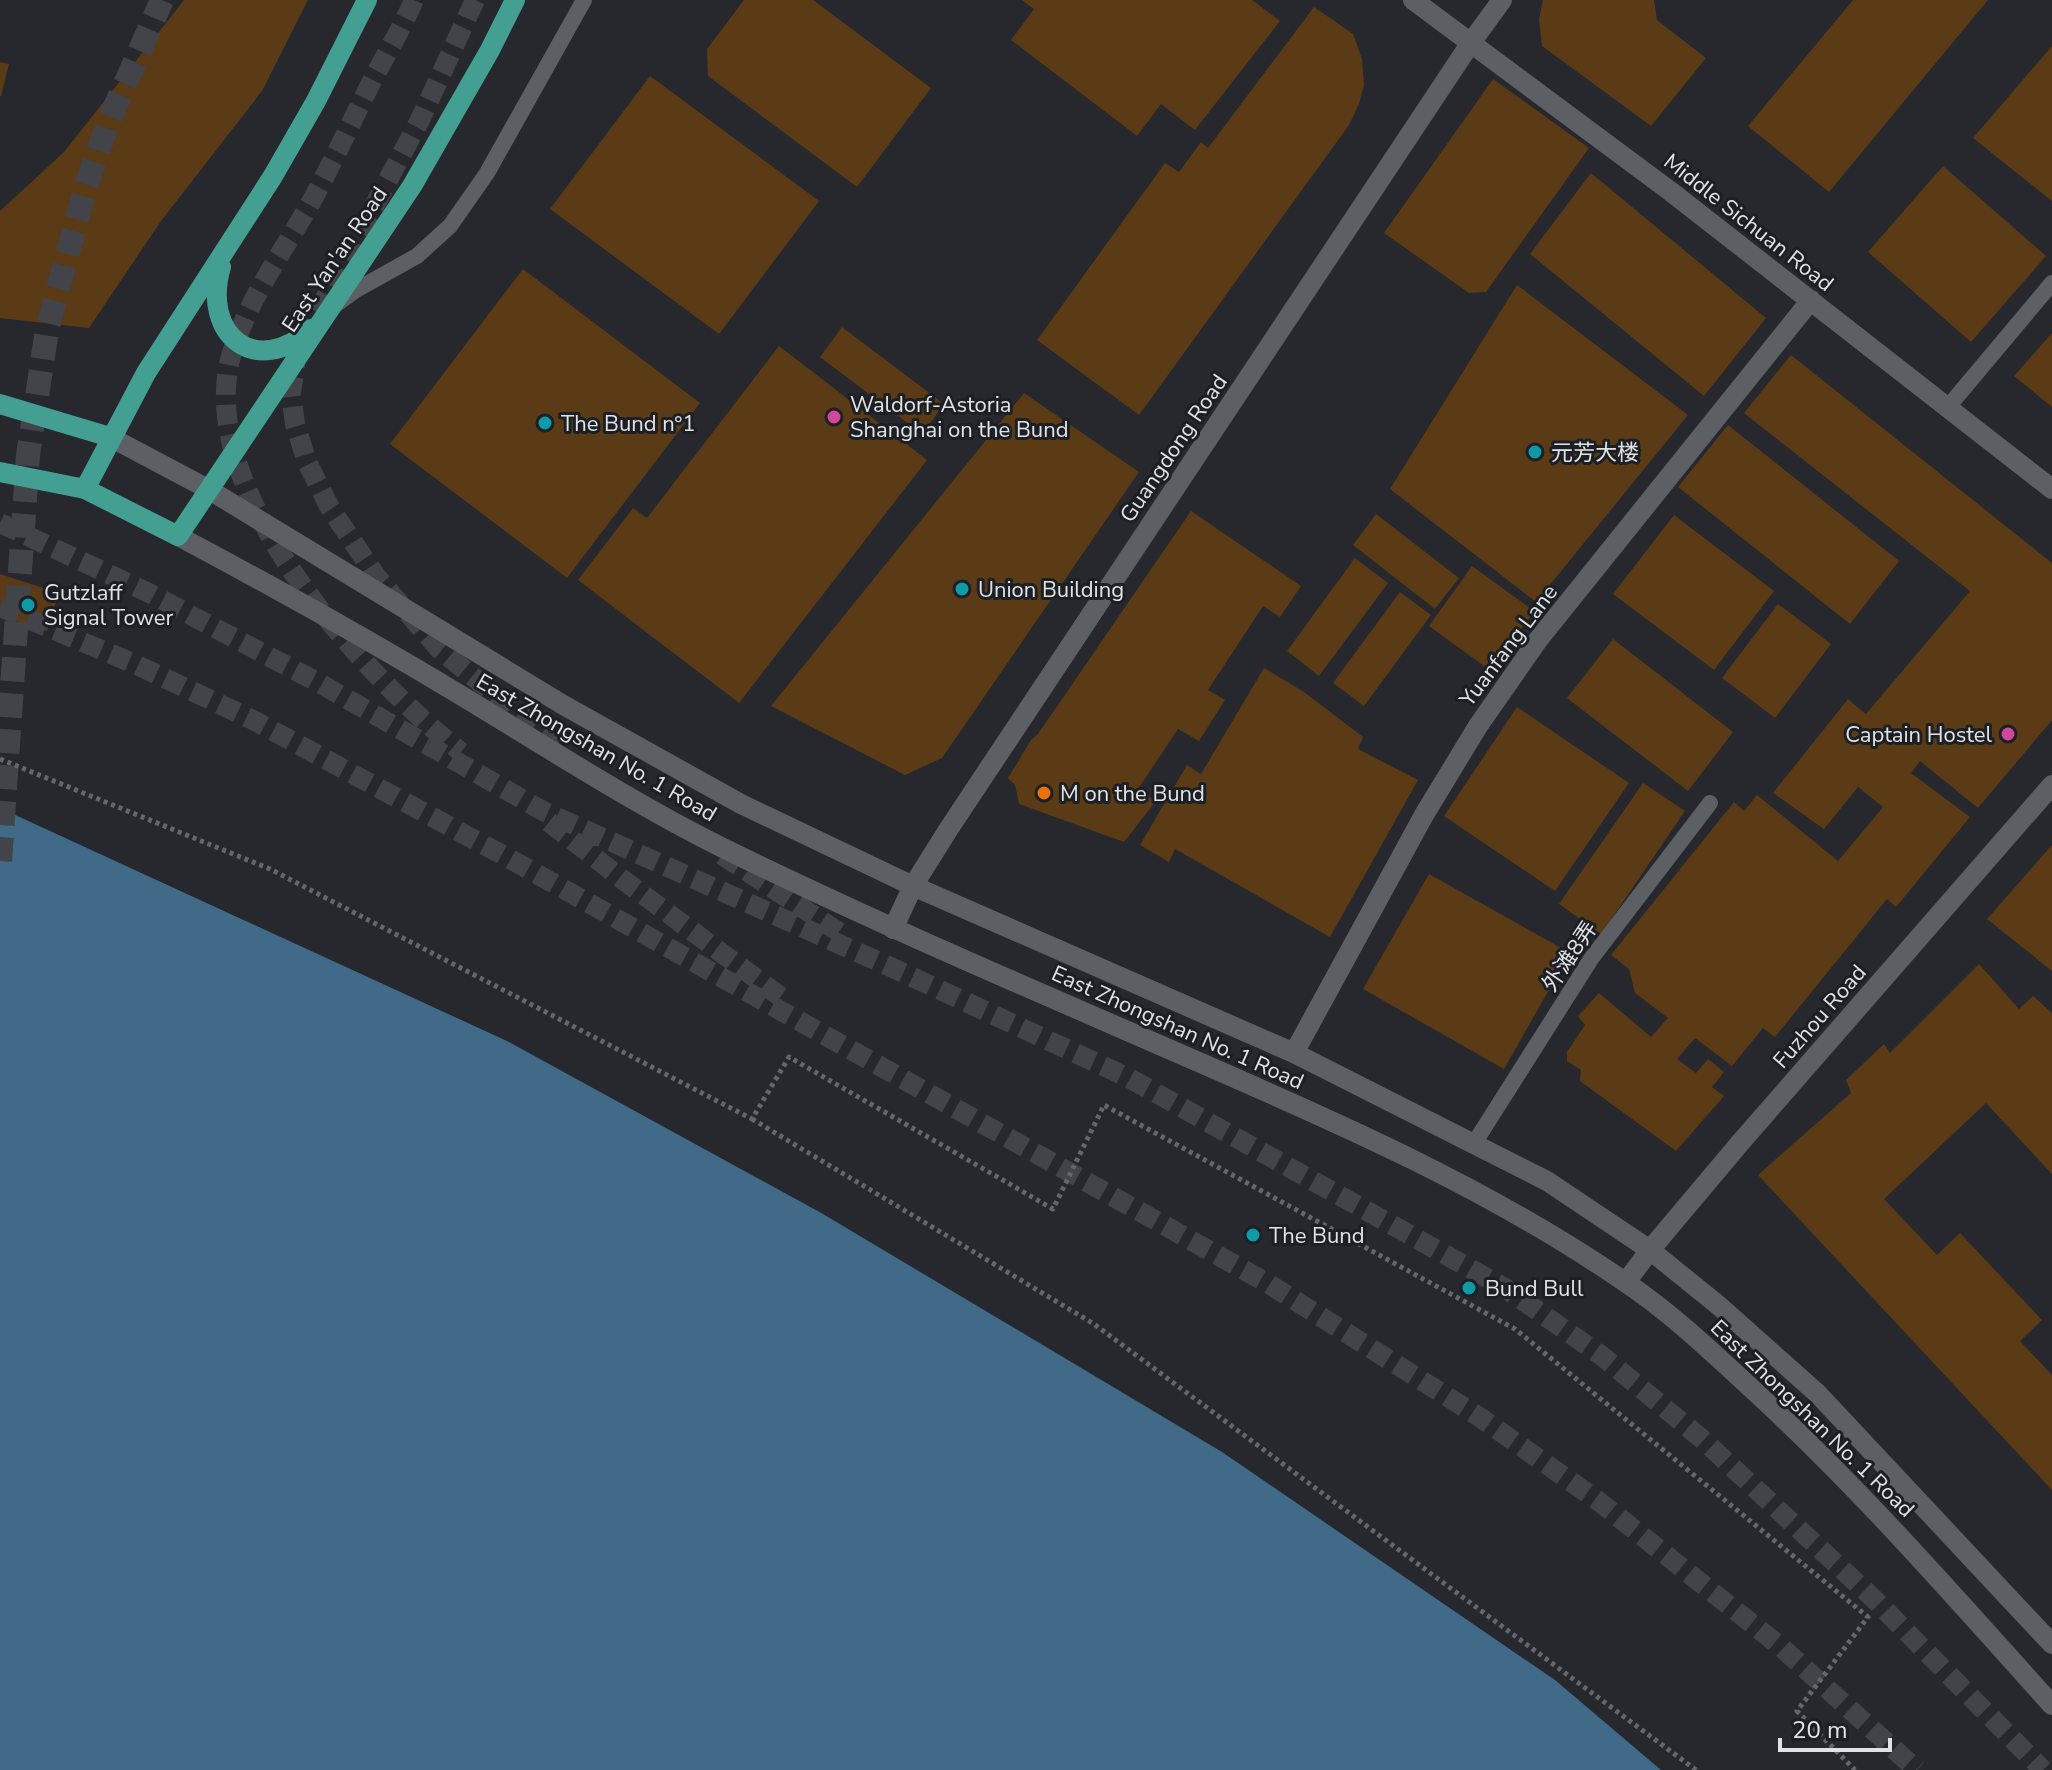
<svg xmlns="http://www.w3.org/2000/svg" width="2052" height="1770" font-family="'Nunito Sans','Noto Sans SC',sans-serif">
<style>
.water{fill:#416988}
.building{fill:#5a3b16}
.lines{fill:none;stroke-linecap:round;stroke-linejoin:round}
.primary-tunnel{stroke:#424449;stroke-width:20;stroke-dasharray:20 10;stroke-linecap:butt}
.highway-tunnel{stroke:#424449;stroke-width:24;stroke-dasharray:24 12;stroke-linecap:butt}
.path{stroke:#65666b;stroke-width:5;stroke-dasharray:4 4;stroke-linecap:butt}
.lane{stroke:#5c5f64;stroke-width:16}
.street{stroke:#5c5f64;stroke-width:20}
.secondary{stroke:#5c5f64;stroke-width:20}
.primary{stroke:#439f92;stroke-width:20}
.hotel-dot{fill:#d1479c;stroke:#1c1f23;stroke-width:3}
.culture-dot{fill:#0f9aa8;stroke:#1c1f23;stroke-width:3}
.food-dot{fill:#e8710a;stroke:#1c1f23;stroke-width:3}
.labels{text-anchor:middle;stroke-width:6;stroke-linejoin:round;paint-order:stroke}
.street-label{font-size:22px;fill:#e1e2e5;stroke:#1c1f23}
.poi-label{font-size:22px;fill:#e1e2e5;stroke:#1c1f23;text-anchor:start}
</style>
<rect width="100%" height="100%" fill="#26282d"/>
<!-- water -->
<path class="water" d="M0 808 507 1041 823 1214 1222 1452 1555 1680 1661 1770H0Z"/>
<!-- building -->
<path class="building" d="M184 0H308L262 91 161 221 89 328 0 318V211L64 152Z
M744 0H813L931 88 857 187 708 76 707 49Z
M1022 0H1252L1280 21 1195 130 1161 104 1137 136 1011 40 1034 9Z
M1543 0H1654L1657 20 1706 58 1651 126 1542 46 1539 19Z
M1853 0H1988L1829 192 1748 126Z
M1314 7 1353 34 1362 59 1364 85 1359 104 1349 125 1139 415 1037 340 1165 163 1179 172 1201 142 1208 148Z
M2052 46V201L1973 138Z
M0 62 9 64 1 96H0Z
M650 76 819 201 719 334 550 209Z
M1493 79 1589 148 1486 292 1469 293 1384 233Z
M1943 166 2046 256 1971 342 1868 252Z
M1591 173 1766 318 1704 396 1530 254Z
M523 269 700 403 567 578 390 444Z
M1517 285 1688 415 1536 602 1390 489Z
M842 327 944 404 922 434 820 357Z
M2052 333V407L2014 376Z
M779 346 927 460 739 703 578 580 633 508 647 518Z
M1791 355 2052 563V720L1978 808 1920 761 1911 773 1970 817 1896 907 1887 899 1775 1037 1763 1028 1732 1066 1695 1038 1677 1059 1696 1073 1708 1059 1724 1072 1712 1087 1724 1096 1676 1151 1580 1081 1581 1070 1567 1061V1052L1585 1025 1578 1016 1599 993 1651 1037 1668 1018 1635 993 1629 969 1611 955 1734 802 1744 811 1757 795 1838 861 1883 807 1858 787 1824 829 1773 793 1848 699 1875 722 1866 714 1970 591 1744 413Z
M1024 393 1139 472 942 758 905 775 771 706Z
M1728 425 1899 561 1850 624 1678 487Z
M1191 511 1301 586 1280 617 1263 606 1208 690 1225 700 1199 741 1178 729 1138 789 1156 801 1124 842 1019 804 1015 785 1008 778 1031 740 1038 734Z
M1376 514 1459 578 1435 609 1353 545Z
M1674 515 1774 591 1714 670 1613 594Z
M1355 558 1388 583 1319 676 1287 651Z
M1472 566 1534 611 1491 671 1429 626Z
M0 574 59 593 47 631 0 616Z
M1400 592 1431 615 1364 706 1333 683Z
M1778 604 1831 644 1775 718 1722 678Z
M1613 639 1733 732 1688 791 1567 698Z
M1264 668 1304 692 1363 737 1358 749 1418 780 1330 937 1175 849 1169 862 1140 845 1187 765 1201 774Z
M1517 707 1629 783 1555 891 1444 816Z
M1643 783 1685 811 1601 934 1559 904Z
M2052 845V971L1987 919Z
M1429 874 1570 953 1504 1069 1363 989Z
M1979 964 2019 1009 2033 996 2052 1013V1174L1986 1103 1884 1199 1937 1255 1960 1233 2042 1320 2020 1341 2052 1375V1490L1758 1175 1851 1093 1846 1080 1884 1044 1890 1053Z"/>
<g class="lines">
<!-- primary-tunnel -->
<path class="primary-tunnel" d="M414 0C402 28 386 54 372 81 350 124 330 169 306 211 279 257 246 304 231 356 194 491 363 675 461 752
M475 0 421 118 297 351 291 393 295 424 307 462 330 508 376 576 439 649 565 751
M0 523 149 593 321 684 543 811 895 969 1129 1078 1505 1288 1602 1356 1702 1439 1875 1600 2043 1770
M0 607 137 665 253 720 510 859 1269 1284 1481 1418 1597 1500 1781 1647 1917 1770
M549 822 626 882 785 1000
M722 855 845 936"/>
<!-- highway-tunnel -->
<path class="highway-tunnel" d="M0 861 28 455 47 330 86 186 108 123 162 0"/>
<!-- path -->
<path class="path" d="M0 759 270 869 752 1119 789 1057 1053 1209 1104 1105 1515 1329 1868 1617 1797 1711 1855 1770
M752 1119 1094 1324 1696 1770"/>
<!-- lane -->
<path class="lane" d="M338 303 356 290 417 256 450 226 487 173 584 0
M1948 407 2052 283
M1475 1142 1591 959 1710 803"/>
<!-- street -->
<path class="street" d="M1413 0 1670 191 2052 489
M1294 1053 1424 815 1478 726 1538 640 1811 300"/>
<!-- secondary -->
<path class="secondary" d="M110 437 208 489 565 706 741 804 913 886 1294 1053 1547 1181 1650 1250 1718 1305 1818 1394 2052 1644
M178 536C274 587 369 640 462 696 548 748 633 803 723 848 878 924 1036 991 1194 1060 1341 1124 1489 1189 1622 1280 1669 1311 1710 1350 1751 1388 1859 1487 1955 1597 2052 1705
M893 929 913 886 948 830 1470 44 1502 0
M1626 1282 1650 1250 1740 1143 2052 785"/>
<!-- primary -->
<path class="primary" d="M221 267C201 335 256 379 311 329
M0 404 110 437
M0 472 85 489 178 536 412 186 490 50 515 0
M85 489 146 373 273 176 316 101 367 0"/>
</g>
<!-- markers -->
<g class="hotel-dot">
<circle cx="834" cy="417" r="8"/>
<circle cx="2008" cy="734" r="8"/>
</g>
<g class="culture-dot">
<circle cx="545" cy="423" r="8"/>
<circle cx="1535" cy="452" r="8"/>
<circle cx="962" cy="589" r="8"/>
<circle cx="28" cy="605" r="8"/>
<circle cx="1253" cy="1235" r="8"/>
<circle cx="1469" cy="1288" r="8"/>
</g>
<circle class="food-dot" cx="1044" cy="793" r="8"/>
<g class="labels">
<!-- street labels -->
<g class="street-label">
<text transform="translate(1749 222) rotate(38)" y="8">Middle Sichuan Road</text>
<text transform="translate(334 259) rotate(-56)" y="8">East Yan'an Road</text>
<text transform="translate(1173 448) rotate(-56)" y="8">Guangdong Road</text>
<text transform="translate(1508 645) rotate(-53)" y="8">Yuanfang Lane</text>
<text transform="translate(597 747) rotate(30)" y="8">East Zhongshan No. 1 Road</text>
<text transform="translate(1569 956) rotate(-56)" y="8">外滩8弄</text>
<text transform="translate(1819 1016) rotate(-49)" y="8">Fuzhou Road</text>
<text transform="translate(1178 1027) rotate(24)" y="8">East Zhongshan No. 1 Road</text>
<text transform="translate(1813 1418) rotate(44)" y="8">East Zhongshan No. 1 Road</text>
</g>
<!-- poi labels -->
<g class="poi-label">
<text x="850" y="412">Waldorf-Astoria<tspan x="850" dy="25">Shanghai on the Bund</tspan></text>
<text x="561" y="431">The Bund n°1</text>
<text x="1551" y="460">元芳大楼</text>
<text x="978" y="597">Union Building</text>
<text x="44" y="600">Gutzlaff<tspan x="44" dy="25">Signal Tower</tspan></text>
<text x="1992" y="742" text-anchor="end">Captain Hostel</text>
<text x="1060" y="801">M on the Bund</text>
<text x="1269" y="1243">The Bund</text>
<text x="1485" y="1296">Bund Bull</text>
</g>
</g>
<!-- scale -->
<path d="M1780 1738v12h110v-12" fill="none" stroke="#e1e2e5" stroke-width="4"/>
<text x="1792" y="1738" font-size="24" fill="#e1e2e5" stroke="#1c1f23" stroke-width="6" paint-order="stroke">20 m</text>
</svg>
